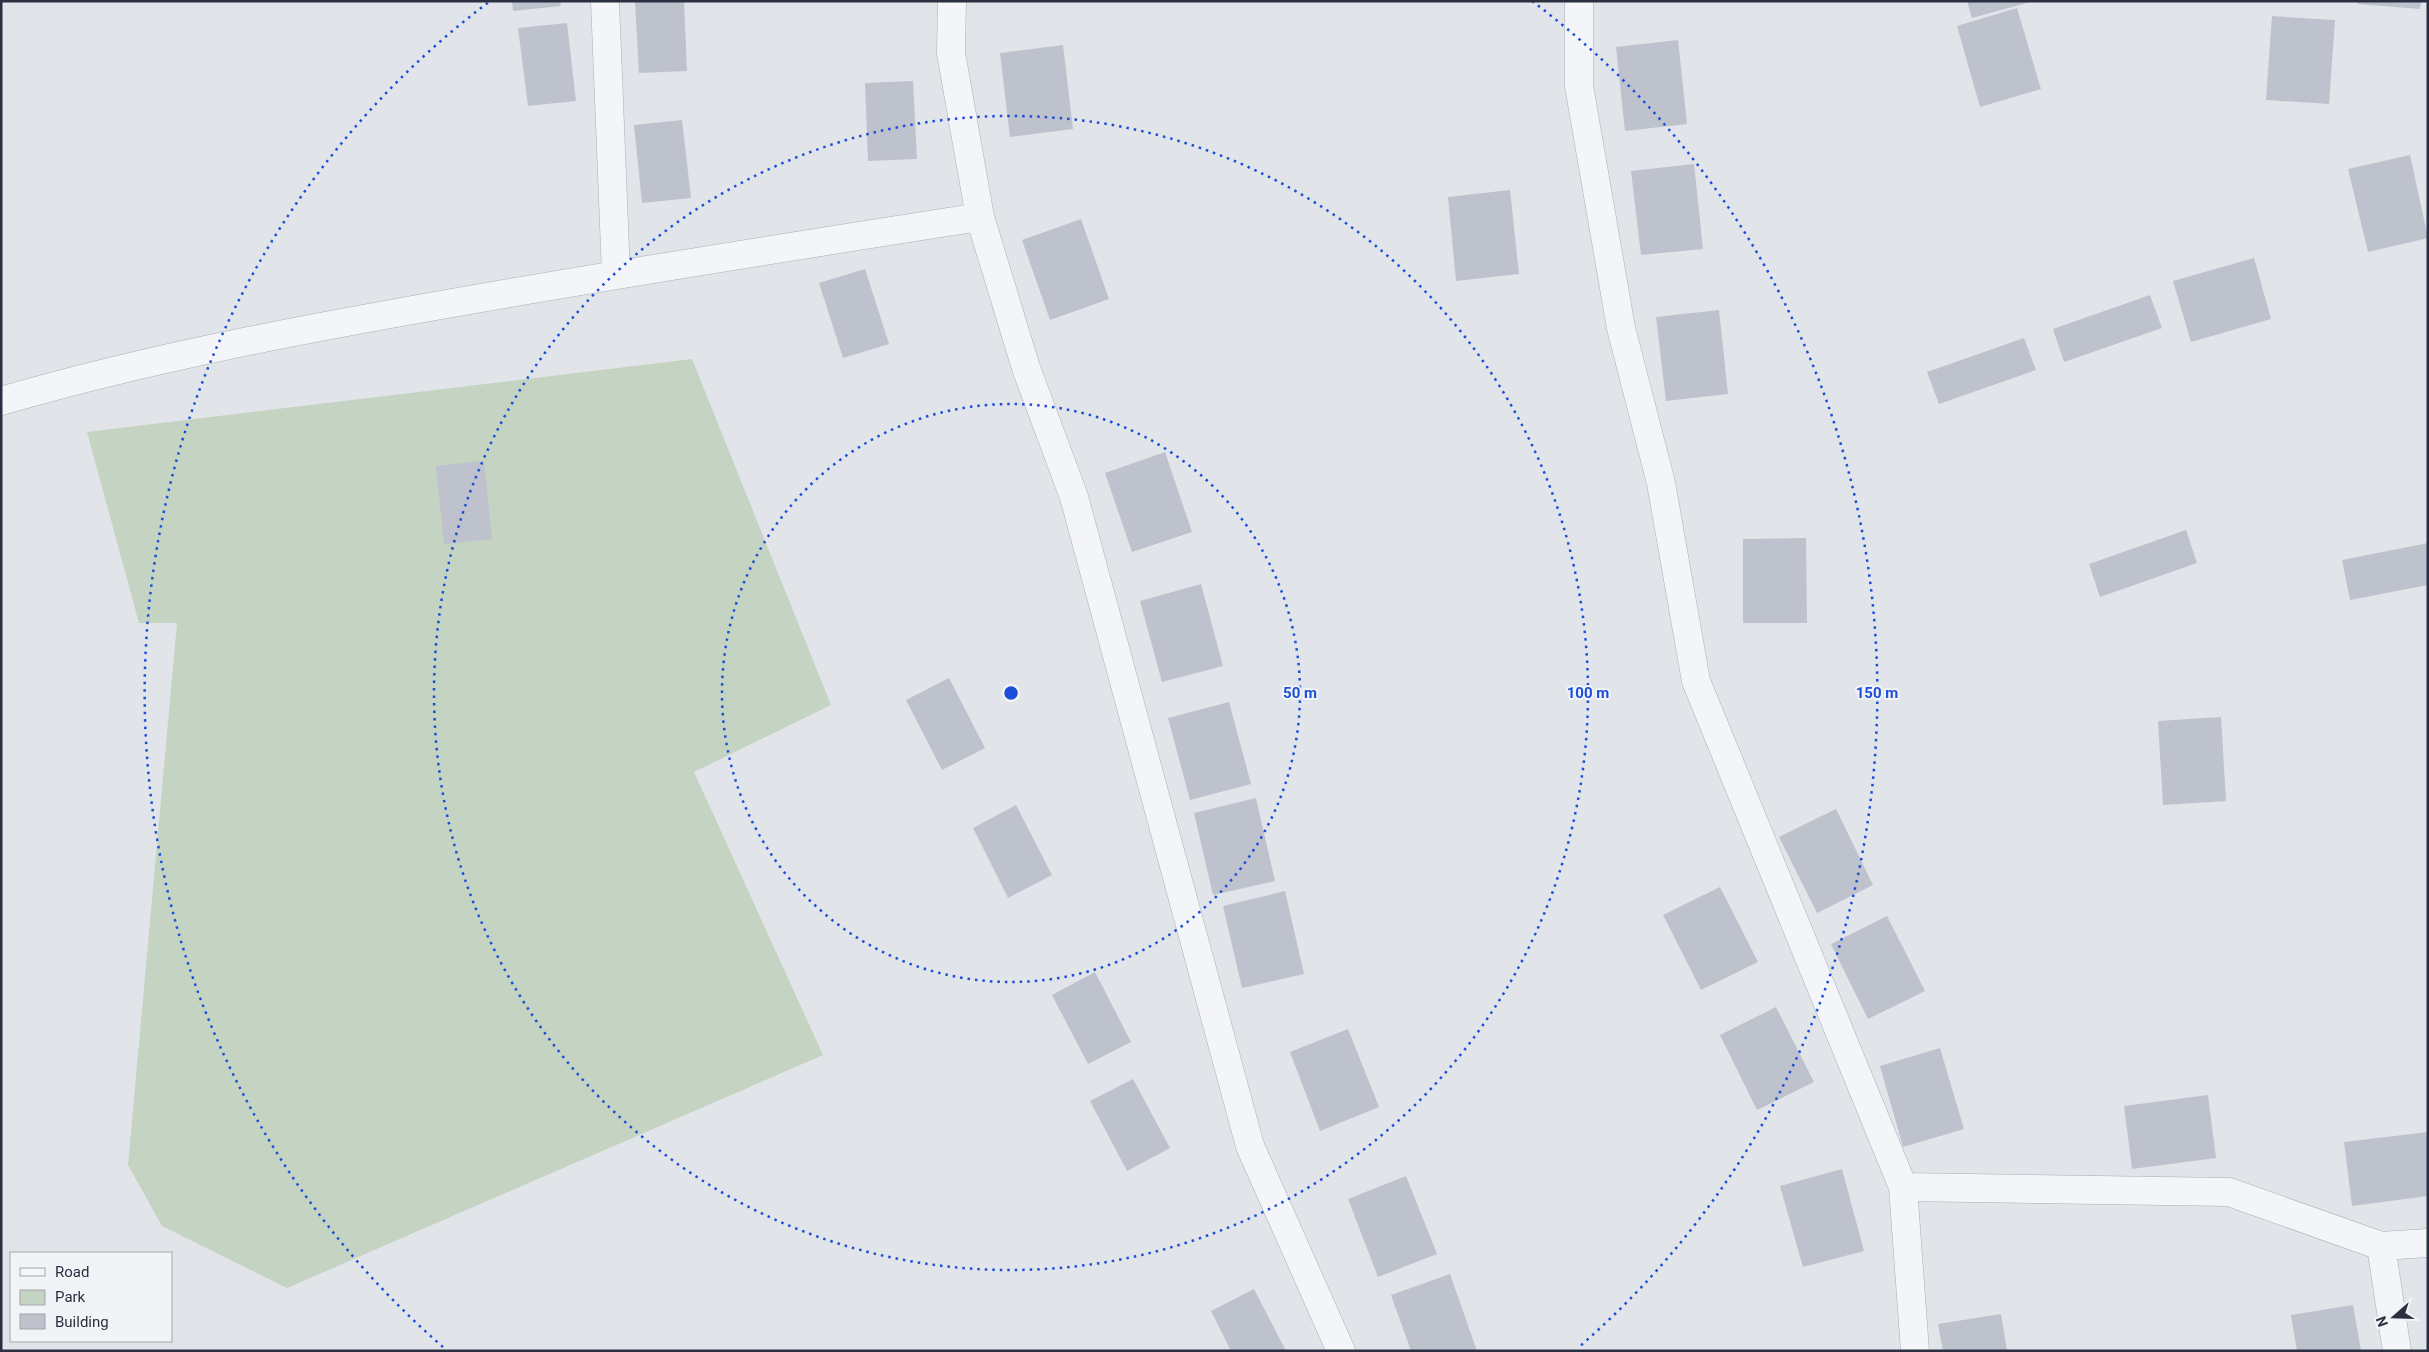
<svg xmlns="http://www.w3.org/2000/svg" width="2429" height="1352" font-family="Roboto,sans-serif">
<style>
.green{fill:#c5d3c2}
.building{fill:#bec2cc}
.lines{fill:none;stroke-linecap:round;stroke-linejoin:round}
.minor-casing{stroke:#aaaeb7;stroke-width:29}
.minor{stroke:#f4f5f8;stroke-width:28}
.ring{fill:none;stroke:#1d4ed8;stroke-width:2.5;stroke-dasharray:2.5 5}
.centre{fill:#1d4ed8;stroke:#f1f3f7;stroke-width:2.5}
.ring-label{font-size:15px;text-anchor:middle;font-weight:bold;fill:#1d4ed8;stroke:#f1f3f7;stroke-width:4;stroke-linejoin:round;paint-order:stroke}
</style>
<rect width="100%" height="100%" fill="#e1e4e9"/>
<!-- green -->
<path class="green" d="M692 359 831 705 694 772 823 1055 287 1288 162 1226 128 1165 177 623H139L87 432Z"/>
<!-- building -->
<path class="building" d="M512 1H560L561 6 513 11Z
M635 1H684L687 71 639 73Z
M1967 1H2030V2L1972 18Z
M2358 1H2421L2420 9 2358 4Z
M2017 8 2041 89 1980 107 1957 26Z
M2272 16 2335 20 2329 104 2266 100Z
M567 23 576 101 528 106 518 28Z
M1678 40 1687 124 1625 131 1616 47Z
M1063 45 1073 129 1010 137 1000 53Z
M913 81 917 159 868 161 865 83Z
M682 120 691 198 642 203 634 125Z
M2410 155 2428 238 2368 252 2348 169Z
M1694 164 1703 249 1641 255 1631 171Z
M1510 190 1519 274 1456 281 1448 197Z
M1081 219 1109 299 1050 320 1022 240Z
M2254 258 2271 319 2191 342 2173 281Z
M865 269 889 344 843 358 819 283Z
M2150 295 2162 328 2064 362 2053 329Z
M1719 310 1728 394 1666 401 1656 317Z
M2024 338 2036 370 1939 404 1927 372Z
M1165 452 1192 532 1132 552 1105 473Z
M484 461 492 539 444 544 436 466Z
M2186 530 2197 563 2100 597 2089 564Z
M1806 538 1807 623H1743V539Z
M2428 543V585L2350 600 2342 560Z
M1201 584 1223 666 1162 682 1140 601Z
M949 678 985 748 942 770 906 700Z
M1229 702 1251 784 1190 800 1168 718Z
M2221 717 2226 801 2163 805 2158 721Z
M1256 798 1275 881 1213 895 1194 813Z
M1016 805 1052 875 1008 898 973 828Z
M1836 809 1873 885 1817 913 1779 837Z
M1720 887 1758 962 1701 990 1663 915Z
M1285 891 1304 974 1242 988 1223 906Z
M1887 916 1925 991 1868 1019 1831 944Z
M1095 972 1131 1042 1088 1064 1052 995Z
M1776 1007 1814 1082 1757 1110 1720 1035Z
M1348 1029 1379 1107 1320 1131 1290 1052Z
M1940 1048 1964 1129 1903 1147 1880 1066Z
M1133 1079 1170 1148 1127 1171 1090 1101Z
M2208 1095 2216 1158 2132 1169 2124 1106Z
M2428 1132V1196L2352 1206 2344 1142Z
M1842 1169 1864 1251 1803 1267 1780 1186Z
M1406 1176 1437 1254 1378 1277 1348 1199Z
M1450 1274 1477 1351H1411L1391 1295Z
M1254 1289 1286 1351H1231L1211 1311Z
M2353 1305 2361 1351H2297L2291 1315Z
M2001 1314 2007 1351H1943L1938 1324Z"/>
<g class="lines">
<!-- minor casing -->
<g class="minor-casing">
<path id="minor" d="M605 1 616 274
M952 1 951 53 980 217 1026 368 1074 497 1250 1146 1341 1351
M1579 1V86L1621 328 1661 483 1696 681 1903 1187 1915 1351
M1 401C146 359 293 331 441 305 621 273 800 245 980 217
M1903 1187 2229 1192 2381 1246 2428 1243
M2381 1246 2397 1351"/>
</g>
<!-- minor -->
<use href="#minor" class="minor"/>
</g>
<!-- distance rings -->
<g class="ring">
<circle cx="1011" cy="693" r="289"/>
<circle cx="1011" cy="693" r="577"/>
<path d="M443 1347A866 866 0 0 1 490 1M1532 1A866 866 0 0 1 1579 1347"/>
</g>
<circle cx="1011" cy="693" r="8" class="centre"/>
<g class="ring-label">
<text x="1300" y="698">50 m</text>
<text x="1588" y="698">100 m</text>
<text x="1877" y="698">150 m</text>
</g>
<!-- border -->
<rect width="2429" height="1352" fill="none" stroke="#2a3041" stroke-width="5"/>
<!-- legend -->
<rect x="10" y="1252" width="162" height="90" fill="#f1f3f7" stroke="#a1a5ae"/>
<rect x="20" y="1268" width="25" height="8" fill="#f4f5f8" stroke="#a1a5ae"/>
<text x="55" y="1277" font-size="15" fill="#2a3041">Road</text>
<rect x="20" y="1290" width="25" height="15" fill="#c5d3c2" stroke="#a1a5ae"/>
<text x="55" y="1302" font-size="15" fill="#2a3041">Park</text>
<rect x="20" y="1314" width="25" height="15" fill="#bec2cc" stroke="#a1a5ae"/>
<text x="55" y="1327" font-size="15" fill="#2a3041">Building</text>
<!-- north arrow -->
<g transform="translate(2394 1317) rotate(250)" stroke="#f1f3f7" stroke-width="4" paint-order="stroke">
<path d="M0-4L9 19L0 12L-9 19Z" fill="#2a3041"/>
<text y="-8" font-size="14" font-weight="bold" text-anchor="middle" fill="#2a3041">N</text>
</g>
</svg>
